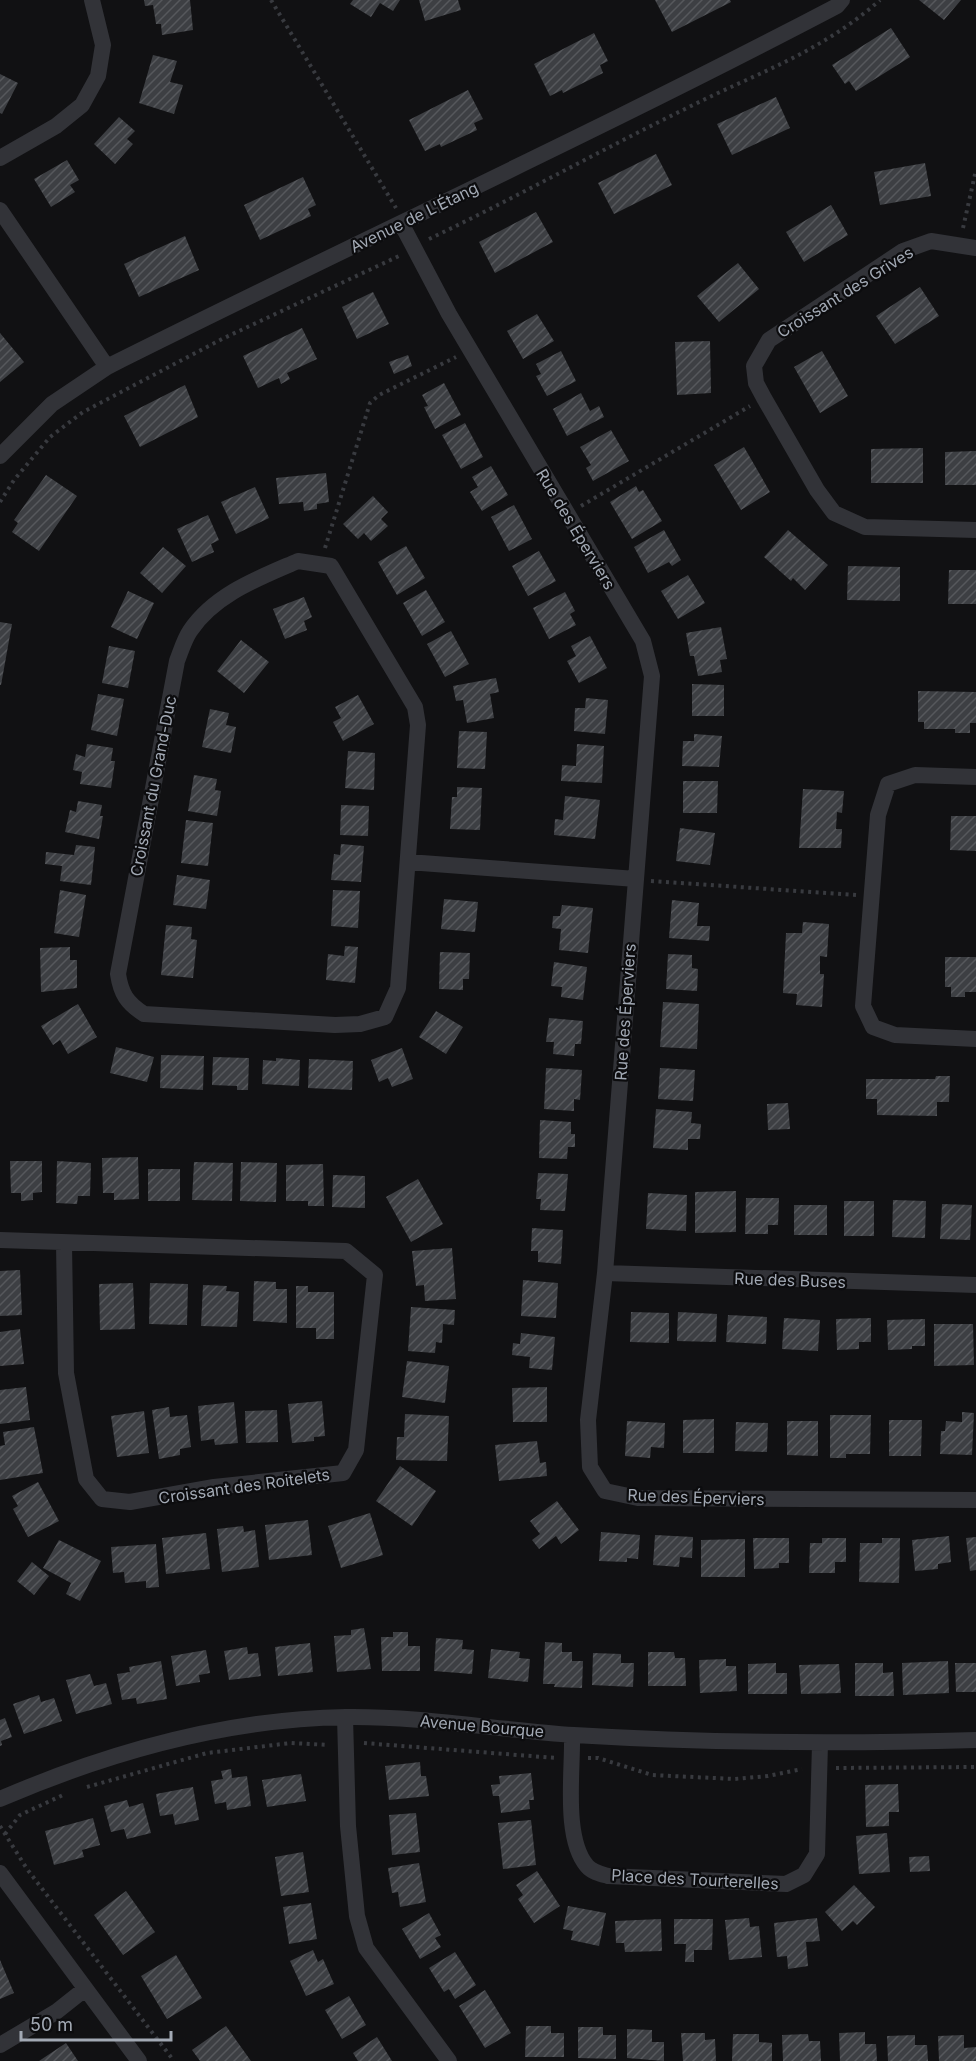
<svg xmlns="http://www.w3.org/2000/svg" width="976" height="2061" font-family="Inter,sans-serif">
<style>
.building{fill:url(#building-hatch)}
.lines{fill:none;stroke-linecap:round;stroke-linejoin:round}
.path{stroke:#383a3f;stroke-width:4;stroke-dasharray:3 4.5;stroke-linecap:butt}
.street{stroke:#323338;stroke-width:16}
.labels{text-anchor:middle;stroke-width:4.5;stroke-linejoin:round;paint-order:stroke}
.street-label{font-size:16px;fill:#a2a9b4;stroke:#0c0c0e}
</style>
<defs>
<pattern id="building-hatch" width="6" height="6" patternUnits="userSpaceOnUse" patternTransform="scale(1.5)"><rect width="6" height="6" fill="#3d3f43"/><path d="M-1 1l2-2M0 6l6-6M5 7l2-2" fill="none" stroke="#56585c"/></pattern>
</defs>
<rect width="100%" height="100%" fill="#111113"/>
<!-- building -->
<path class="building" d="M144 0H190L193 30 162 35 161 24H156L153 5 145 6Z
M353 0H400L393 11 380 3 371 17 350 4Z
M419 0H458L461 10 425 21Z
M655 0H730L731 2 672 32Z
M919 0H961L944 20Z
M891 28 910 57 856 91 849 81 845 84 832 65Z
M594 33 608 61 600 65 603 73 563 93 562 90 550 96 534 64Z
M153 55 177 61 170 82 183 85 174 114 139 103Z
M0 74 18 83 2 114 0 113Z
M468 90 483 119 474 123 477 130 441 147 440 144 425 151 409 120Z
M776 97 790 128 732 155 717 124Z
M119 117 135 131 127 139 133 144 115 164 94 144Z
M656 154 672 185 614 214 598 183Z
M67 160 79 180 70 185 75 192 51 207 34 179Z
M925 163 931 196 880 205 874 172Z
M303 177 316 205 308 209 311 216 260 240 244 205Z
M831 205 848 235 804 262 786 232Z
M536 212 553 242 495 273 479 242Z
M185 236 199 270 139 297 124 264Z
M738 263 759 289 719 322 697 296Z
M920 287 939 316 895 344 876 316Z
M373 292 389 324 357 339 342 307Z
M537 314 554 341 523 359 507 331Z
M302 328 317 359 287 373 290 379 281 384 279 378 258 388 243 356Z
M0 333 24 362 0 382Z
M710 341 711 393 677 395 675 342Z
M561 351 576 381 547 396 536 376 541 374 536 364Z
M822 351 848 396 820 413 794 367Z
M408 355 412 366 394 374 389 362Z
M444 383 461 415 435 429 424 407 428 406 422 395Z
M185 385 198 417 140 447 124 416Z
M581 393 590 411 599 406 604 417 567 436 553 409Z
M465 423 483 457 461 469 442 435Z
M611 430 629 461 593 481 586 468 591 465 580 447Z
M744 447 770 492 741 510 714 465Z
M923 448V483H871V449Z
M976 451V485H945V452Z
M491 466 508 495 482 511 470 492 478 487 472 477Z
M326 473 329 502 317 504V509L304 511 303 502 279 504 276 478Z
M46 475 77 496 39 551 12 532 18 523 14 520Z
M636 486 639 492 643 490 662 521 632 539 610 502Z
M255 487 269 518 236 534 221 502Z
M373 496 388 512 381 519 388 526 371 541 364 533 358 539 343 524Z
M514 505 532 539 509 551 491 517Z
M208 515 219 540 211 544 214 552 192 562 177 529Z
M664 530 681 560 672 566 669 562 648 573 634 547Z
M788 530 828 565 805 590 793 578 791 581 764 557Z
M406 546 425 578 397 595 378 562Z
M163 547 186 566 162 593 140 573Z
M539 551 556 581 528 596 512 566Z
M848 566 900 567V601L847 600Z
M949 570H976V604H948Z
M688 575 705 603 678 619 661 591Z
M426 590 445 622 422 636 403 603Z
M128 591 154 603 137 639 111 627Z
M565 592 575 611 570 614 576 625 549 639 533 608Z
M304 597 312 617 304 621 307 630 285 639 273 609Z
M0 622 12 624 1 685H0Z
M721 627 727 659 720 660 722 672 698 676 694 656H690L686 633Z
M451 631 469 664 445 677 427 644Z
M590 636 607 668 579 683 567 661 576 656 571 646Z
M241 640 269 662 244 693 217 671Z
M109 646 135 651 128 688 102 683Z
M496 678 499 692 490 694 494 718 467 723 463 700 456 701 453 686Z
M692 684 724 685V716H692Z
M918 691 976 692V723H970V733H955V729H924V722H918Z
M98 694 124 699 117 736 91 730Z
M358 695 374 724 343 741 333 722 341 718 335 707Z
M586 698 608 700 605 734 574 731 575 708H585Z
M210 709 229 713 226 725 236 727 231 753 202 747Z
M459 731 487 732 485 769 457 768Z
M694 734 722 736 719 767 682 766 683 741H694Z
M87 744 113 748 111 761H115L111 788 80 784 82 772 73 770 76 754 85 757Z
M577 744 604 746 602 783 561 781 562 765 576 766Z
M348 751 375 753 374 790 345 788Z
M194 775 217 779 215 790 221 791 217 816 188 811Z
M683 781H718L717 813H683Z
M457 787 482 788 480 830 450 829 452 797H457Z
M803 789 844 791 842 813 837 812 836 829H842L841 848H799Z
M565 796 600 800 595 839 554 835 555 819 563 820Z
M78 801 102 805 100 816H103L99 839 65 832 70 810 76 812Z
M341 805 369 806 368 836 340 835Z
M951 816H976V851L950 850Z
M186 820 213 823 208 866 181 863Z
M680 828 715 833 710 865 676 861Z
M341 844 364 846 361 882 331 880 334 854 340 855Z
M76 845 95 847 91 885 60 881 62 866 45 864 46 852 74 855Z
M177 875 210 880 206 909 173 905Z
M60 890 86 895 79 937 54 933Z
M333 890 360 891 358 928 331 926Z
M444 899 478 902 475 932 441 929Z
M672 900 699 903 697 926H710L709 941 669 938Z
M562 905 593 908 588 953 559 950 561 929 552 928 553 916H560Z
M803 922 829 924 827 957 820 956V974H824L822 1007 796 1005 797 994 783 993 786 933H802Z
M166 925 192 927 191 939 197 940 193 978 161 975Z
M345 946 358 947 355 983 326 980 328 954 344 956Z
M70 947V960H77V988L41 992 40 948Z
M440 952 470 953 469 979H463V990L439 989Z
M668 954 692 955V968L698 969 697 991 666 989Z
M945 957H976V992H965V997H951V987H945Z
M554 962 587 967 583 1000 561 997 562 987 551 986Z
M663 1002 699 1004 697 1049 660 1047Z
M78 1004 97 1037 68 1054 60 1040 53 1045 41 1026Z
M436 1011 463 1027 446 1054 419 1037Z
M549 1018 583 1021 581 1044H575L574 1056 553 1054 554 1042H546Z
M116 1047 154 1057 147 1082 110 1073Z
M402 1048 413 1079 392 1087 388 1078 379 1082 371 1060Z
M161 1055 204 1056 203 1090 160 1088Z
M213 1057 249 1058 248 1090H237V1086L212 1085Z
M276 1058 300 1060 299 1086 262 1084 263 1060 276 1061Z
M309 1059 353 1061 352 1090 308 1088Z
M546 1068 582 1070 580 1100 574 1099V1111L544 1109Z
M660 1068 695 1070 693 1101 658 1099Z
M936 1076H950L949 1102H937V1116L877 1115V1099H866V1079H935Z
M788 1103 790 1129 768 1130 767 1104Z
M656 1109 692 1112 691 1123 701 1124 700 1139H688V1150L653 1148Z
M540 1120 571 1122V1134H575V1147H568L567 1159 539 1158Z
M138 1157 139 1199 114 1200V1193H103L102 1158Z
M10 1161H42V1192L33 1193V1200L21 1201V1193H11Z
M57 1161 91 1163 90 1196H78L77 1204 56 1203Z
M194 1162 233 1163 232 1201 192 1200Z
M241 1162 277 1163 276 1202 240 1201Z
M323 1164 324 1206H308V1201H286V1165Z
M148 1169H180V1201H148Z
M538 1173 568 1174 565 1211 540 1210 541 1199H536Z
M333 1175 365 1176V1208L332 1207Z
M418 1179 443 1224 411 1242 386 1197Z
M736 1191V1232L695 1233V1192Z
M648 1193 687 1195 686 1231 646 1229Z
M746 1198H779L778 1225H768V1234H745Z
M893 1200 926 1201 925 1238 892 1237Z
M844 1201H874V1236H844Z
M942 1204 972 1205 970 1240 940 1239Z
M794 1205H827V1235H794Z
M532 1228 563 1230 561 1264 538 1262V1251H531Z
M452 1248 456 1299 425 1301 424 1285 416 1286 412 1251Z
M20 1270 22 1315 0 1316V1271Z
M523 1280 558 1283 556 1318 521 1316Z
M254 1281 276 1282V1289H287V1323L253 1321Z
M133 1283 135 1329 100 1330 99 1284Z
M150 1283 188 1284 187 1325 149 1324Z
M203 1285 227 1286 226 1291 239 1292 237 1327 201 1326Z
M296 1286H308V1292H334V1339H316V1328H296Z
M411 1307 455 1310 454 1325 443 1324 442 1343 436 1342 435 1353 408 1351Z
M631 1312 669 1313V1343L630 1342Z
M678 1312 717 1314 716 1342 677 1341Z
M728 1315 767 1317 766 1344 726 1342Z
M784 1318 820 1320 818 1351 782 1349Z
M871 1318V1342H859V1349L837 1350 836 1319Z
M925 1319V1346H912V1349L888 1350 887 1320Z
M934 1324H973L974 1365 934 1366Z
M20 1329 24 1364 0 1366V1332Z
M521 1333 555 1337 552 1370 529 1368 530 1357 512 1355 513 1343 520 1344Z
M407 1361 449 1366 445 1403 402 1397Z
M26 1387 30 1420 0 1424V1390Z
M547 1387V1422H513L512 1388Z
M322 1401 325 1436 314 1437V1441L292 1443 288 1404Z
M234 1402 238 1443 215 1445 214 1439 201 1441 198 1406Z
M169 1407 170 1417 187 1415 191 1447 180 1449V1455L159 1459 152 1410Z
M277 1410 278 1442 246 1443 245 1411Z
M144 1411 149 1453 117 1457 111 1416Z
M962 1412 974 1413 972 1455 940 1454 941 1431H945L946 1421 962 1422Z
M405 1414 449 1416 447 1461 396 1460 397 1437H404Z
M830 1415H871L870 1454H846V1458H830Z
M714 1419V1453H683V1420Z
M889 1420H922L921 1456H889Z
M627 1421 665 1423 664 1448 651 1447 650 1458 625 1456Z
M787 1421H818V1456L787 1455Z
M736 1422 768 1423 767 1452 735 1451Z
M34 1427 43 1473 0 1480V1446L5 1445 3 1432Z
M537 1441 540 1463 546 1462 547 1476 499 1481 495 1445Z
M400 1466 436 1491 412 1526 376 1501Z
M38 1482 59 1521 28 1537 13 1509 18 1506 12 1496Z
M557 1501 579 1530 561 1544 556 1536 539 1549 532 1540 540 1534 530 1521Z
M370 1513 383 1555 341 1568 328 1526Z
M308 1520 312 1555 269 1560 265 1525Z
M243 1526 244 1532 255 1530 259 1567 222 1572 217 1529Z
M601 1532 640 1535 638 1559 627 1558V1562L599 1561Z
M206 1533 210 1569 166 1574 162 1538Z
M655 1535 693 1537 692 1558 680 1557 679 1567 653 1565Z
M949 1536 951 1562 938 1564V1569L915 1571 912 1540Z
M976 1537V1570L970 1571 966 1538Z
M753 1538H789V1563H779V1568L754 1569Z
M822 1538H846V1562H835V1573H809L810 1543H822Z
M882 1538H900L899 1583 859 1582 860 1543H882Z
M745 1539V1577H701V1540Z
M59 1540 101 1561 80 1601 66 1594 71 1583 43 1568Z
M156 1544 159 1587 146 1588V1581L125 1583 124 1572 113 1573 111 1547Z
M32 1562 49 1576 34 1595 17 1581Z
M364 1628 371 1669 337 1672 334 1636 351 1635V1630Z
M393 1632H408V1646H420V1671H382L381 1637H393Z
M436 1638 463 1640 462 1649 474 1650 472 1674 434 1671Z
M545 1642 562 1643V1652H572V1661H583L582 1688 554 1687 555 1684H543Z
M310 1643 313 1672 278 1676 275 1647Z
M247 1647 248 1654 258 1653 261 1676 229 1680 224 1651Z
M491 1649 520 1652 519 1658 530 1659 528 1682 488 1678Z
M206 1650 210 1673 199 1675 200 1682 176 1686 171 1656Z
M648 1652H674L675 1658H685L686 1686H648Z
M593 1653 621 1654V1663H634L633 1687 592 1685Z
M726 1659V1666H736L737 1691 700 1693 699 1660Z
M161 1661 167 1699 137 1704 136 1698 122 1700 117 1674 130 1672 129 1667Z
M948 1661 949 1693 903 1695 902 1663Z
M776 1663V1673H787V1694H748V1664Z
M855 1663H883V1673L893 1672 894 1696H855Z
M955 1663H976V1692H956Z
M839 1664 841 1693 801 1694 799 1665Z
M90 1674 94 1686 106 1683 112 1704 76 1714 66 1680Z
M39 1695 41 1702 54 1698 62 1721 24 1734 13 1704Z
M5 1718 12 1737 1 1741 2 1745 0 1746V1720Z
M420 1762 421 1776H426L429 1796 389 1800 385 1766Z
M231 1769 232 1778 247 1776 251 1806 227 1810 226 1802 215 1804 211 1781 223 1779 221 1771Z
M531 1773 534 1800H529L530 1809 501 1813 499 1796H493L491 1785 500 1784 499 1776Z
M301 1774 306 1801 267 1807 262 1780Z
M898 1784 899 1812H889V1826L866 1827 865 1785Z
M193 1787 199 1820 175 1825 173 1814 160 1816 156 1794Z
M127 1800 129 1807 143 1803 151 1833 127 1839 124 1829 111 1832 104 1806Z
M416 1813 420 1852 392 1855 389 1815Z
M93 1818 100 1845 82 1850 84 1857 54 1865 45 1831Z
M531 1820 536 1865 503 1869 498 1823Z
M887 1833 890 1872 859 1874 856 1836Z
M303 1852 309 1892 281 1896 275 1857Z
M929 1856 930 1871 910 1872 909 1857Z
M419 1863 426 1902 400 1907 398 1892 392 1893 388 1868Z
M537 1871 560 1906 534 1923 518 1899 523 1895 516 1885Z
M854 1885 875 1907 857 1925 853 1921 842 1931 825 1912Z
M126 1891 155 1932 123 1955 94 1915Z
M311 1903 317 1939 289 1944 283 1907Z
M568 1906 606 1913 599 1946 571 1940 573 1931 563 1929Z
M429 1913 441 1935 435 1938 441 1947 420 1959 402 1929Z
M749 1918 750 1927 759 1926 762 1957 729 1960 725 1920Z
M817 1918 820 1941 806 1942 808 1966 788 1969 787 1956 777 1957 774 1923Z
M661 1919 662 1951 625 1952 624 1943H616L615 1921Z
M674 1919H713L712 1950H694V1962H685L686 1944H674Z
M313 1950 318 1962 323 1959 334 1984 306 1996 290 1961Z
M455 1952 476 1985 455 1999 449 1989 444 1992 429 1968Z
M176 1955 202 1998 167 2019 141 1976Z
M0 1960 14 1993 0 1999Z
M485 1990 511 2033 485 2048 459 2006Z
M349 1996 366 2025 342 2039 325 2010Z
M226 2026 251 2061H200L192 2050Z
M526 2026H551V2033H564V2057H525Z
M578 2027H603V2035H616V2059L578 2058Z
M627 2029 652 2030V2042H664V2061L627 2058Z
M865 2032V2044H876L877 2061H840L839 2033Z
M681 2033H705V2040L715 2039 716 2061H683Z
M733 2034H759V2042L772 2043V2061H732Z
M808 2034 809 2041H820L821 2061H783L782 2035Z
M915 2035V2045H927L928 2061H888L887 2036Z
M964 2035V2048L976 2047V2061H939L938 2036Z
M377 2037 392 2061H358L353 2053Z
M66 2043 78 2061H39Z"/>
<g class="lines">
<!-- path -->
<path class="path" d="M271 0 396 208
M963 228 976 170
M429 239C515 198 599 151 685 109 756 73 819 54 880 0
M0 502 14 480 50 437 83 412 222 339 399 256
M581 506 750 406
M325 548 370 403 379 395 456 357
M651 881 856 895
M364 1743 556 1758
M588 1758H598L652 1775 734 1779 768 1776 802 1769
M836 1768 976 1767
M87 1787 207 1753 291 1743 329 1745
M0 1826 27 1869 174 2061
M5 1834 20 1815 63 1795"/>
<!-- street -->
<path class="street" d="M0 158 56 126 82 105 98 76 103 45 92 0
M0 210 107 367
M401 223 449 314 643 641 652 676 605 1273 588 1420 590 1467 605 1491 638 1498 976 1500
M976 248 931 241 903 251 769 340 754 366 756 383 764 398 817 490 834 513 865 527 976 530
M0 456 52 404 107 367C350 245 597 132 837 6L842 0
M298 561 331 566 415 707 418 725 398 988 385 1017 360 1024 335 1025 144 1014C127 1003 121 994 118 974L177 661C181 651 184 640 190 631 215 594 259 578 298 561Z
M976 777 915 775 888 784 878 815 863 1006 873 1027 895 1035 976 1039
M408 862 636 879
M0 1240 346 1251 375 1275 356 1450 343 1473 214 1487 130 1502 102 1499 86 1479 66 1373 64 1243
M605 1273 976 1285
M345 1717 348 1826 357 1916 366 1948 449 2061
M572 1735C573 1771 563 1838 587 1866 592 1872 601 1874 608 1876L786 1884 804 1875 817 1854 820 1744
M0 1799C109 1752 227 1719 346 1717 422 1716 498 1730 574 1735 707 1743 842 1744 976 1740
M0 1873 139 2061
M0 2045 56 2012 85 1989"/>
</g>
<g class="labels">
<!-- street labels -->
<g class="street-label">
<text transform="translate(414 217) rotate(-26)" y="6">Avenue de L'Étang</text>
<text transform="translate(845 292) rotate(-32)" y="6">Croissant des Grives</text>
<text transform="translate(576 529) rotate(59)" y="6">Rue des Éperviers</text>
<text transform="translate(153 786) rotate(-79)" y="6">Croissant du Grand-Duc</text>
<text transform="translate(625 1012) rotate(-86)" y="6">Rue des Éperviers</text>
<text transform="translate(790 1280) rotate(2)" y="6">Rue des Buses</text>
<text transform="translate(244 1486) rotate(-8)" y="6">Croissant des Roitelets</text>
<text transform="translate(696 1497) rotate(2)" y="6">Rue des Éperviers</text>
<text transform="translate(482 1726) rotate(5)" y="6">Avenue Bourque</text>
<text transform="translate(695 1879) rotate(3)" y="6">Place des Tourterelles</text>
</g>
</g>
<!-- scale -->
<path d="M21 2031v9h150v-9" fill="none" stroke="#a2a9b4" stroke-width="3"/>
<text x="30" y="2031" font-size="18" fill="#a2a9b4" stroke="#0c0c0e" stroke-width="4.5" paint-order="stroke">50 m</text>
</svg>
